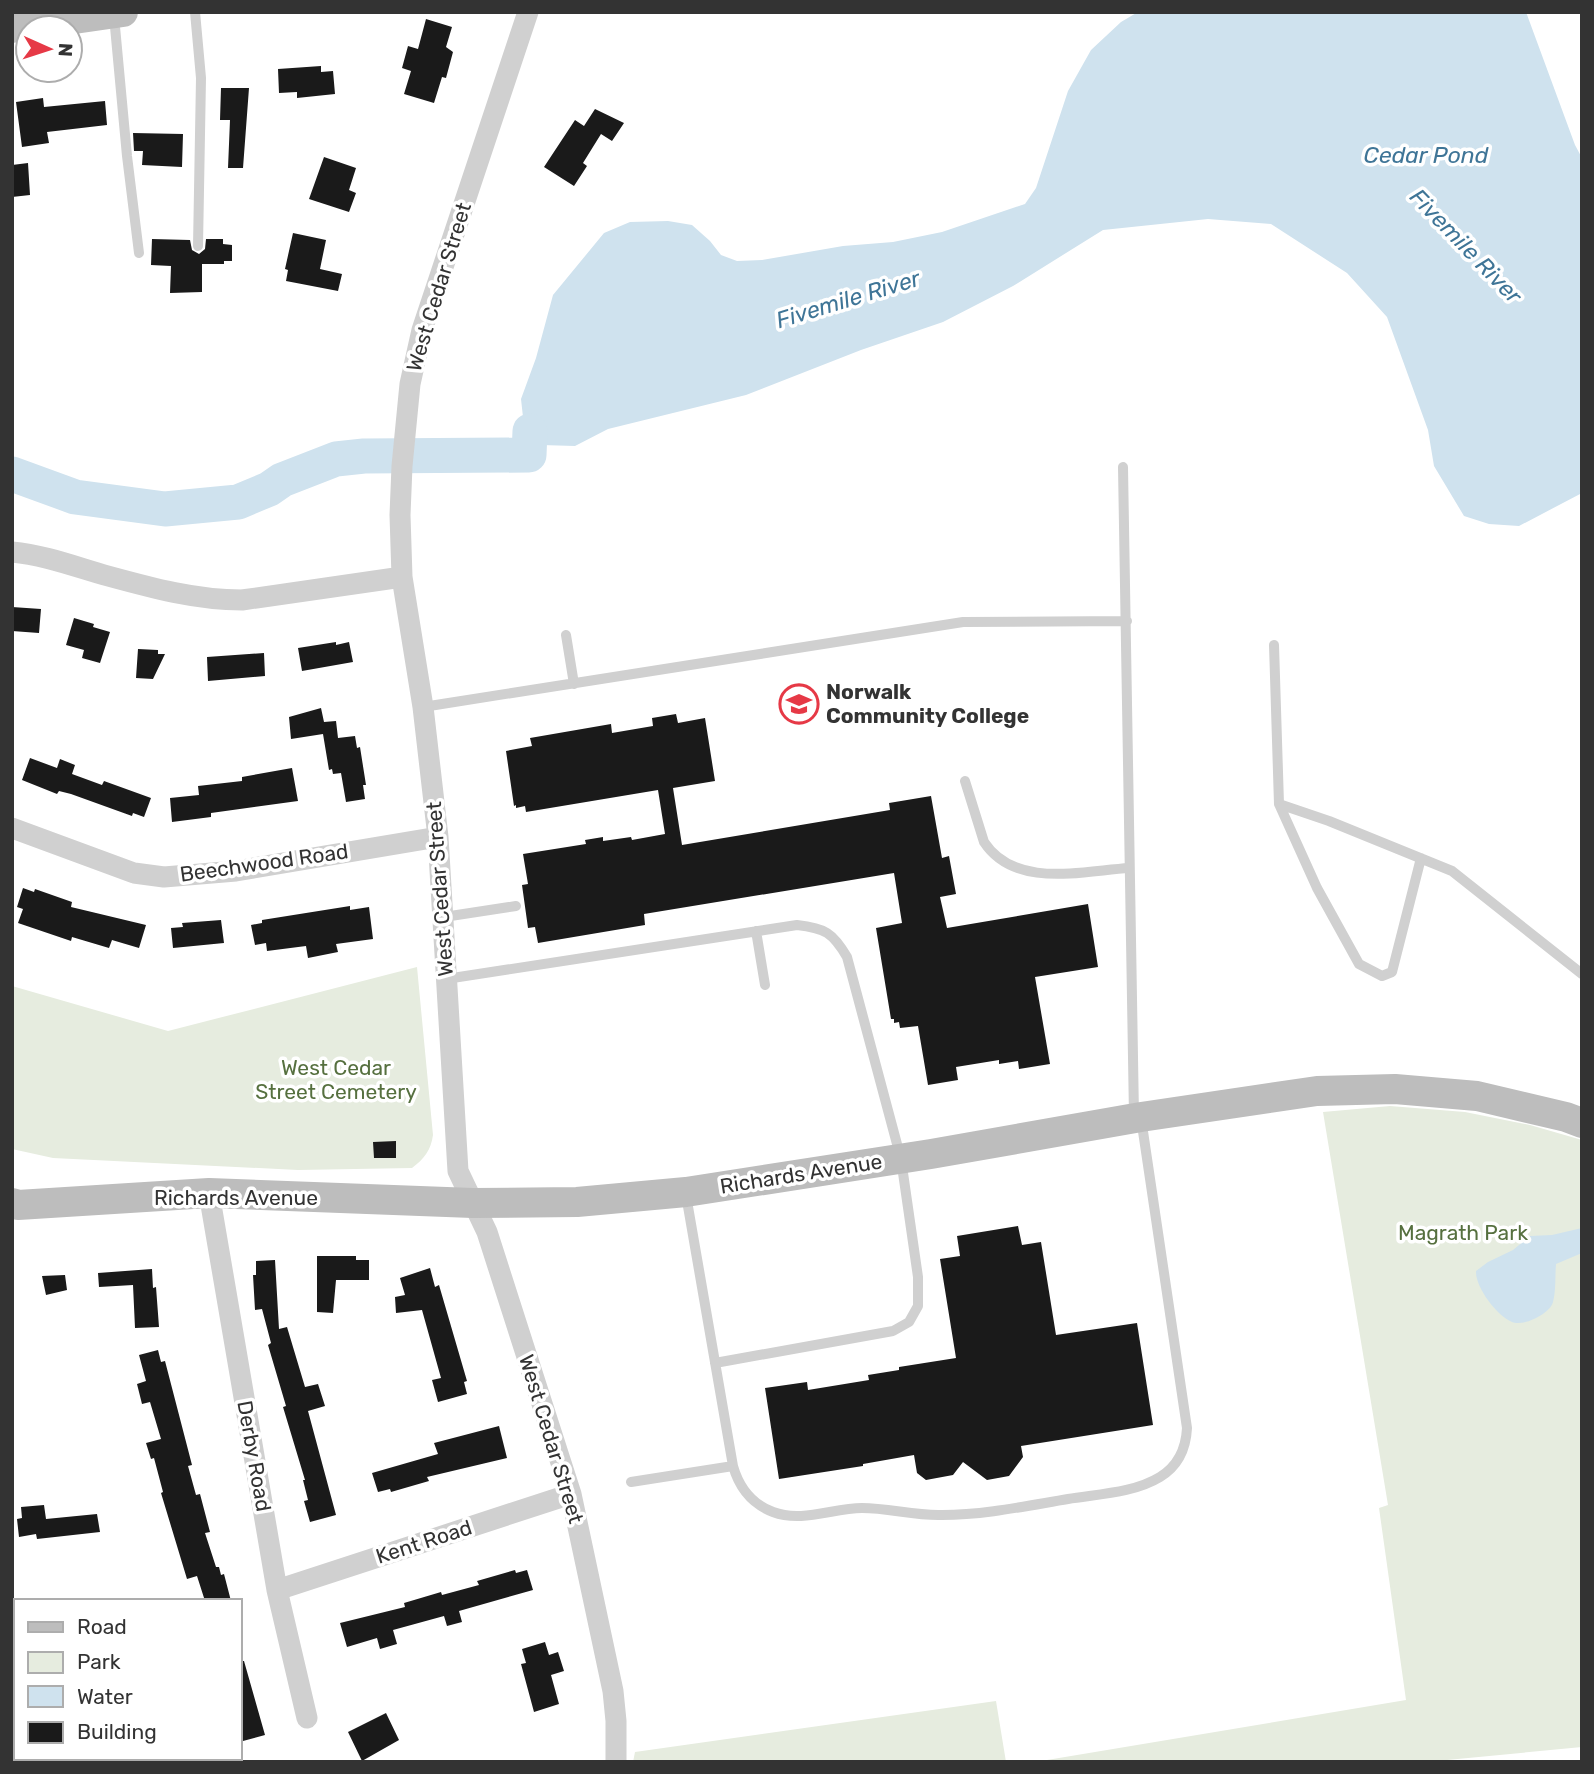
<svg xmlns="http://www.w3.org/2000/svg" width="1594" height="1774" font-family="Rubik,sans-serif">
<style>
.green{fill:#e6ecdf}
.water{fill:#cfe2ee}
.lines{fill:none;stroke-linecap:round;stroke-linejoin:round}
.river{stroke:#cfe2ee;stroke-width:35}
.building{fill:#1a1a1a}
.lane{stroke:#d0d0d0;stroke-width:10}
.street{stroke:#d0d0d0;stroke-width:21}
.secondary{stroke:#bdbdbd;stroke-width:30}
.labels{text-anchor:middle;stroke-width:7;stroke-linejoin:round;paint-order:stroke}
.street-label{font-size:21px;fill:#333;stroke:#fff}
.poi-label{font-size:21px;font-weight:bold;fill:#333;stroke:#fff;text-anchor:start}
.park-label{font-size:21px;fill:#56703f;stroke:#fff}
.water-label{font-size:23px;font-style:italic;fill:#3f7597;stroke:#fff}
</style>
<rect width="100%" height="100%" fill="#fff"/>
<!-- green -->
<path class="green" d="M417 967 433 1135C431 1150 424 1159 412 1168L298 1170 53 1158 12 1149V986L168 1031Z
M1390 1106 1465 1112 1530 1125 1582 1140V1747L1426 1762H1035L1406 1700 1379 1508 1388 1505 1323 1112Z
M996 1701 1006 1762H633L635 1752Z"/>
<!-- water -->
<path class="water" d="M1138 12H1526L1575 145 1582 158V493L1519 526 1489 524 1464 516 1434 466 1428 430 1387 317 1347 273 1271 224 1208 219 1103 230 1013 286 943 322 861 350 746 395 608 429 575 446 541 445 523 417 521 399 536 358 553 295 604 233 630 222 668 221 692 225 710 241 721 255 737 261 762 260 843 246 893 242 942 232 1025 204 1036 188 1068 91 1091 50 1121 22Z
M1582 1228V1253L1556 1264C1555 1276 1556 1291 1553 1302 1550 1314 1523 1327 1512 1322 1497 1316 1475 1287 1476 1271L1488 1262 1513 1250 1530 1236 1552 1235Z"/>
<g class="lines">
<!-- river -->
<path class="river" d="M12 474 75 497 165 509 238 502 269 489 282 480 336 459 364 456 529 455 530 431"/>
</g>
<!-- building -->
<path class="building" d="M426 19 452 27 446 47 453 52 446 78 442 77 434 103 404 94 411 71 402 68 408 46 418 49Z
M321 66V72L333 71 335 94 297 98V92L279 93 278 69Z
M221 88H249L243 168H228L230 120H220Z
M43 98 44 107 105 101 107 125 47 132 49 143 22 147 16 102Z
M595 109 624 123 612 141 601 134 583 163 587 166 574 186 544 167 575 120 584 126Z
M133 133 183 134 182 167 142 165 143 151H134Z
M324 157 356 168 349 190 356 193 349 212 309 199Z
M28 163 30 195 12 197V165Z
M293 233 326 240 320 269 342 274 338 291 286 281 288 270 285 269Z
M152 239 190 240 192 250 199 254 205 249 206 239H223V244L232 245V261H224V264H202V292L170 293 171 266 151 265Z
M12 607 41 609 39 633 12 631Z
M74 618 94 624 93 627 110 632 100 663 82 658 84 650 66 645Z
M336 642V645L349 642 353 662 302 671 298 648Z
M138 649 158 650V654H165L153 679 136 678Z
M264 653 265 676 208 681 207 657Z
M321 708 324 722 336 721 338 738 355 736 357 748 360 747 366 785H363L365 799 346 802 341 773 333 774 332 769 329 770 323 734 291 739 289 717Z
M676 714 678 723 705 718 715 781 673 788 682 845 890 810 889 803 931 796 942 858 949 856 956 894 940 897 947 928 1088 904 1098 967 1035 977 1050 1064 1019 1069 1018 1061 999 1064V1060L956 1067 958 1080 928 1085 918 1026 900 1028 899 1022 894 1023V1019H891L876 928 902 923 894 873 644 914 645 925 538 943 535 927 528 928 522 885 528 884 523 854 586 844 585 840 603 837V841L631 837 632 840 665 834 658 790 526 812 525 806 516 808V805L514 806 506 751 532 746 530 738 611 724 612 733 653 726 652 718Z
M30 758 57 768 60 759 75 765 72 774 102 785 104 781 151 798 144 817 133 813 132 816 71 794 59 791 57 794 22 780Z
M292 768 298 801 211 813V817L172 822 170 798 199 795 198 786 242 781V777Z
M23 888 34 892 35 889 72 902 71 907 146 925 139 948 112 940 109 948 72 937 71 941 18 923 23 909 17 907Z
M350 906V910L369 907 373 939 336 944 338 952 308 958 306 946 267 951 266 943 255 945 251 925 262 923V920Z
M221 920 224 943 173 948 171 928 183 927 182 923Z
M396 1141V1158H374L373 1142Z
M1018 1226 1022 1245 1041 1242 1056 1335 1137 1323 1153 1425 1021 1446 1023 1457 1009 1476 987 1480 963 1462 953 1475 926 1480 917 1473 914 1455 863 1464V1466L779 1479 765 1388 807 1382 808 1390 869 1380 868 1375 899 1370V1367L956 1358 940 1259 960 1256 957 1236Z
M317 1256H356V1260H369V1280H336L333 1313 317 1312Z
M275 1260 279 1329 287 1327 305 1387 318 1384 325 1406 308 1411 336 1515 310 1522 304 1501 308 1500 303 1480H305L283 1407 286 1406 268 1345 271 1343 262 1309 255 1310 253 1275H256V1261Z
M430 1268 435 1287 439 1285 467 1381 464 1382 467 1394 438 1402 432 1380 441 1378 422 1310 396 1313 395 1297 405 1295 400 1278Z
M152 1269 153 1288 156 1287 159 1327 135 1328 133 1285 99 1287 98 1273Z
M65 1275 67 1290 46 1295 42 1276Z
M158 1350 161 1362 165 1361 192 1465 188 1466 196 1495 200 1494 210 1532 205 1533 216 1567H219L221 1575 224 1574 231 1601H205L197 1576 187 1579 161 1493 163 1492 154 1458 151 1459 146 1443 161 1439 150 1402 142 1404 137 1384 146 1381 139 1355Z
M499 1426 507 1458 427 1477 429 1481 391 1492 390 1489 378 1492 372 1473 438 1454 434 1443Z
M44 1505 46 1519 97 1514 100 1532 37 1539 36 1534 19 1537 17 1519 22 1518 21 1507Z
M515 1570 516 1573 527 1570 533 1590 459 1611 462 1622 447 1626 444 1616 393 1630 397 1644 380 1649 377 1638 347 1647 340 1623 405 1607 404 1603 441 1592 442 1595 479 1585 477 1581Z
M545 1642 549 1655 558 1652 564 1671 551 1675 559 1704 534 1712 521 1664 526 1663 522 1649Z
M240 1661H244L265 1735 243 1741 240 1729Z
M386 1713 399 1740 362 1761 348 1732Z"/>
<g class="lines">
<!-- lane -->
<path class="lane" d="M195 12 201 78 198 246
M114 16 127 156 139 253
M1123 467 1134 1116
M566 635 574 684
M1274 645 1279 804 1329 821 1452 871 1582 974
M423 707 963 622 1127 621
M965 781 984 842C1015 889 1082 871 1129 868
M1279 804 1317 888 1359 964 1382 976 1392 972 1421 858
M444 917 516 906
M756 931 765 985
M446 979 797 925C825 928 833 933 847 957L901 1159 918 1277V1306L909 1322 893 1331 715 1363
M686 1195 733 1466C739 1487 752 1504 773 1512 802 1523 833 1508 862 1508 889 1508 915 1516 942 1515 984 1515 1026 1506 1068 1499 1098 1494 1134 1493 1160 1477 1178 1466 1186 1448 1187 1428L1141 1118
M631 1482 733 1466"/>
<!-- street -->
<path class="street" d="M528 12 422 330 410 384 402 466 400 515 402 577 423 707 438 837 458 1171 487 1232 571 1494 613 1691 616 1721V1762
M12 552C45 555 76 567 108 576 152 588 196 600 242 600L402 577
M12 828 134 873 164 877 236 871 438 837
M209 1193 277 1590 307 1718
M277 1590 571 1494"/>
<!-- secondary -->
<path class="secondary" d="M12 28 123 12
M12 1203 18 1205 209 1193 473 1203 577 1202 686 1192 931 1154 1141 1117 1317 1091 1395 1089 1477 1096 1566 1117 1582 1123"/>
</g>
<!-- icons -->
<defs>
<g id="university-ring" transform="scale(2.0125)"><circle r="9.5" fill="#fff" stroke="#e63946" stroke-width="1.5"/><path d="M0-5L7-2L0 1L-7-2ZM-4 1L0 2.5L4 1V4Q0 6-4 4Z" fill="#e63946"/></g>
</defs>
<g fill-rule="evenodd">
<use href="#university-ring" x="799" y="704"/>
</g>
<g class="labels">
<!-- street labels -->
<g class="street-label">
<text transform="translate(439 287) rotate(-73)" y="7">West Cedar Street</text>
<text transform="translate(264 863) rotate(-8)" y="7">Beechwood Road</text>
<text transform="translate(440 889) rotate(-94)" y="7">West Cedar Street</text>
<text transform="translate(801 1174) rotate(-9)" y="7">Richards Avenue</text>
<text x="236" y="1205">Richards Avenue</text>
<text transform="translate(551 1439) rotate(73)" y="7">West Cedar Street</text>
<text transform="translate(254 1456) rotate(80)" y="7">Derby Road</text>
<text transform="translate(424 1542) rotate(-18)" y="7">Kent Road</text>
</g>
<!-- poi labels -->
<g class="poi-label">
<text x="826" y="699">Norwalk<tspan x="826" dy="24">Community College</tspan></text>
</g>
<!-- park labels -->
<g class="park-label">
<text x="336" y="1075">West Cedar<tspan x="336" dy="24">Street Cemetery</tspan></text>
<text x="1463" y="1240">Magrath Park</text>
</g>
<!-- water labels -->
<g class="water-label">
<text x="1426" y="163">Cedar Pond</text>
<text transform="translate(1466 246) rotate(46)" y="8">Fivemile River</text>
<text transform="translate(848 299) rotate(-17)" y="8">Fivemile River</text>
</g>
</g>
<!-- border -->
<rect width="1594" height="1774" fill="none" stroke="#333333" stroke-width="28"/>
<!-- legend -->
<rect x="14" y="1599" width="228" height="161" fill="#ffffff" stroke="#adadad" stroke-width="2"/>
<rect x="28" y="1622" width="35" height="10" fill="#bdbdbd" stroke="#adadad" stroke-width="2"/>
<text x="77" y="1634" font-size="21" fill="#333333">Road</text>
<rect x="28" y="1652" width="35" height="21" fill="#e6ecdf" stroke="#adadad" stroke-width="2"/>
<text x="77" y="1669" font-size="21" fill="#333333">Park</text>
<rect x="28" y="1686" width="35" height="21" fill="#cfe2ee" stroke="#adadad" stroke-width="2"/>
<text x="77" y="1704" font-size="21" fill="#333333">Water</text>
<rect x="28" y="1722" width="35" height="21" fill="#1a1a1a" stroke="#adadad" stroke-width="2"/>
<text x="77" y="1739" font-size="21" fill="#333333">Building</text>
<!-- north arrow -->
<g transform="translate(49 49) rotate(93)"><circle r="33" fill="#ffffff" stroke="#adadad" stroke-width="2"/>
<path d="M0-5L12 26L0 18L-12 26Z" fill="#e63946"/>
<text y="-10" font-size="19" font-weight="bold" text-anchor="middle" fill="#333333">N</text>
</g>
</svg>
